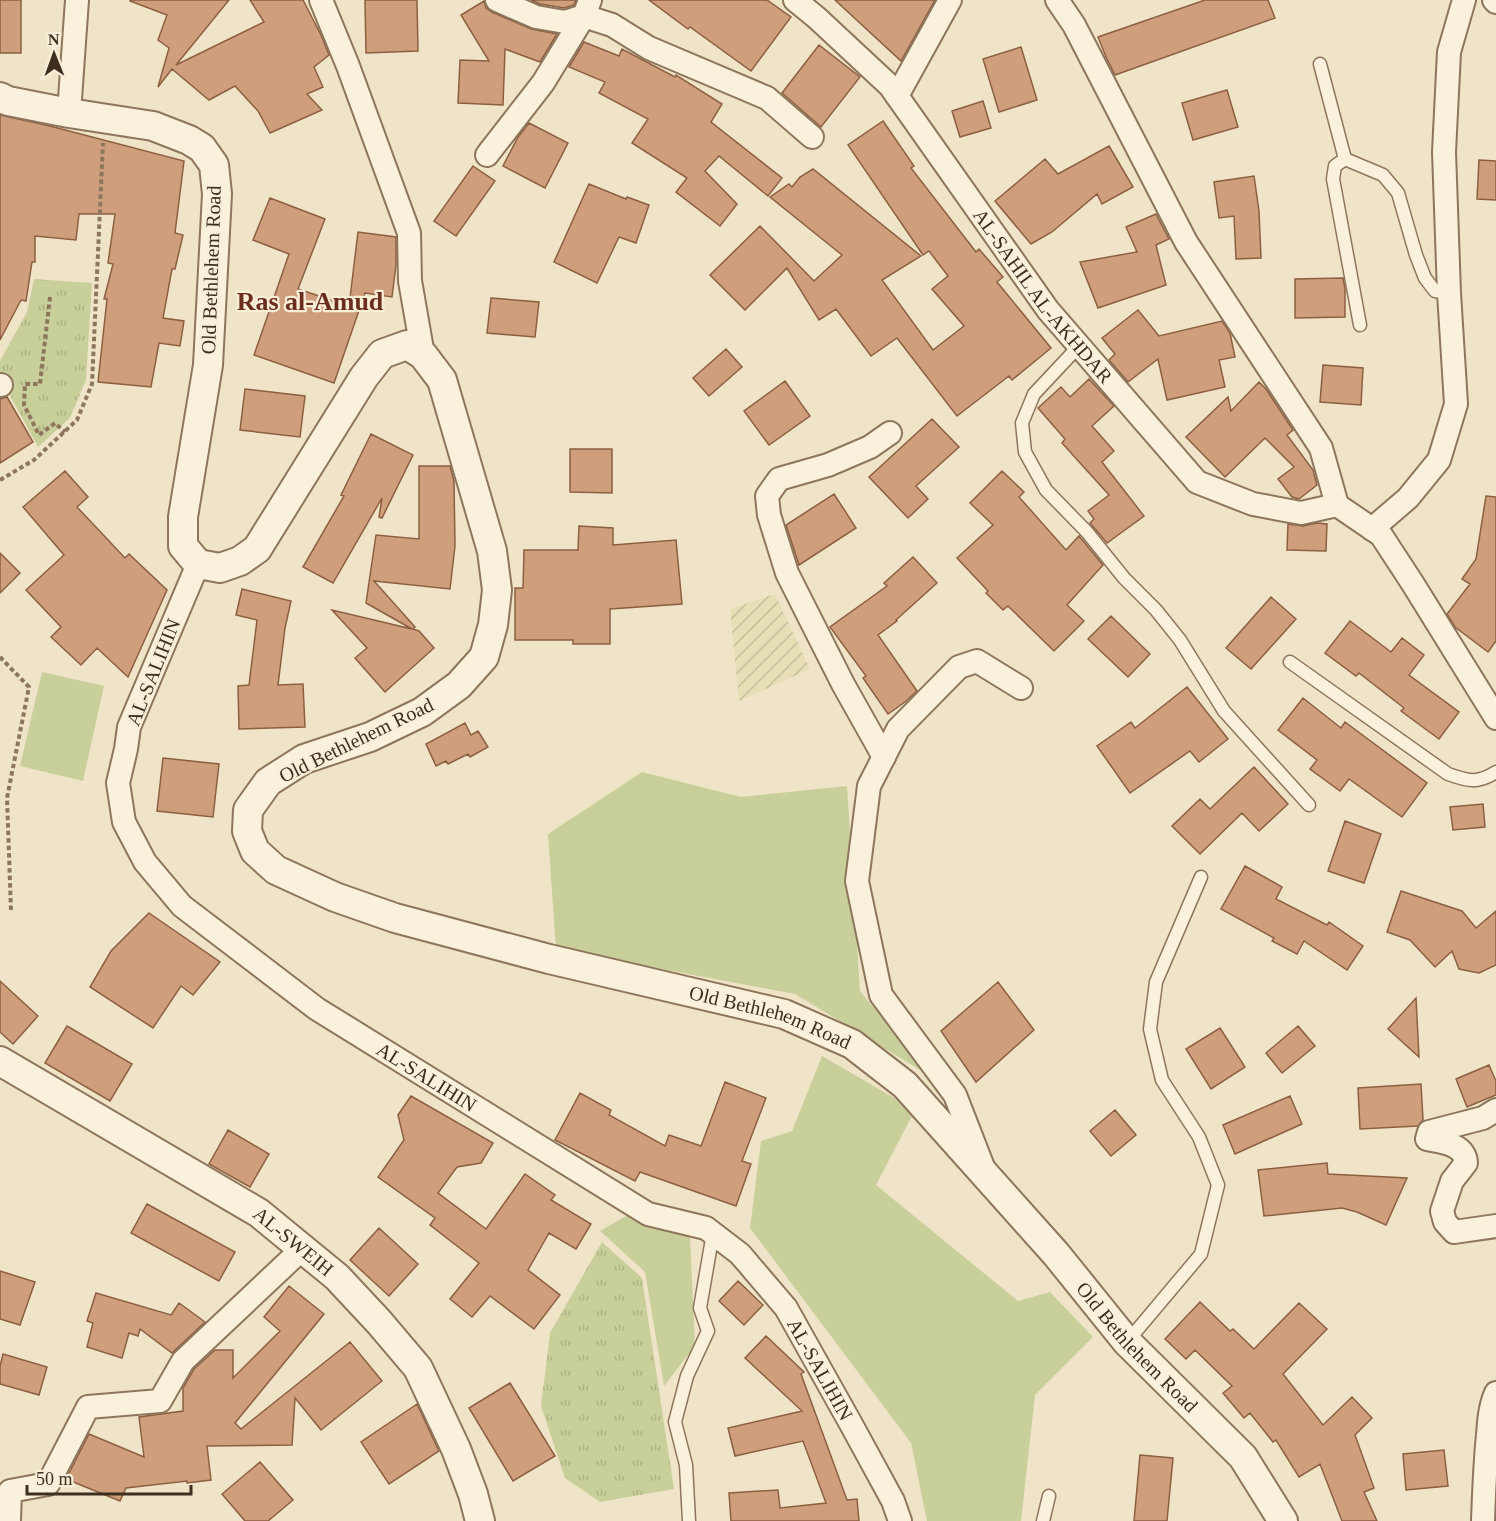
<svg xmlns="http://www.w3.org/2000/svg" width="1496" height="1521" font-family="'Times New Roman',serif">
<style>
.farmland{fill:url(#farmland-furrows)}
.green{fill:#c9cf9b}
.park{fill:url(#park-tufts)}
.building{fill:#cf9f7d;stroke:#8d5f41;stroke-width:1.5}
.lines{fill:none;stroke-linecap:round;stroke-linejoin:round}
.service-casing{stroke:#8d765c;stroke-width:15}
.minor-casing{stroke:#8d765c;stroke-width:26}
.tertiary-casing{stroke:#8d765c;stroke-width:32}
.path{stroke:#8d765c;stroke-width:4;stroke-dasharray:4.5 3;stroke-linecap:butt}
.service{stroke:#faf1dc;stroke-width:12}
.minor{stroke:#faf1dc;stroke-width:22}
.tertiary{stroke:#faf1dc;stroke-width:28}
.labels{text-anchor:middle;stroke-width:4.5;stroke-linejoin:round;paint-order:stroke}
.street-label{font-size:20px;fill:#3d2e20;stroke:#f7eed8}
.district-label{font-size:26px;font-weight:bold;fill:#6b2e1e;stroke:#f7eed8}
</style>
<defs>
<pattern id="farmland-furrows" width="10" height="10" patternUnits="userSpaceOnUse" patternTransform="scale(1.5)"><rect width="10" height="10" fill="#e6deb5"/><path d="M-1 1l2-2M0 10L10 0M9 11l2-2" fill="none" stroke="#c6bf9b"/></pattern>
<pattern id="park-tufts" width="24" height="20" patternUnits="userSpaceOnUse" patternTransform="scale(1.5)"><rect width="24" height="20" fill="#c9cf9b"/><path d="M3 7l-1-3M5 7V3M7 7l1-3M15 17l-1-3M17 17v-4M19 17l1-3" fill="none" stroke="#aeb285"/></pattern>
</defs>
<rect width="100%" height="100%" fill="#f0e4c8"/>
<!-- farmland -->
<path class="farmland" d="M775 594 810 669 739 701 730 609Z"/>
<!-- green -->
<path class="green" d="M42 672 104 686 83 781 20 766Z
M642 772 741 797 847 786 860 991 930 1076 795 994 556 949 548 834Z
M822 1056 915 1110 876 1185 1018 1301 1050 1292 1093 1337 1035 1395 1021 1521H927L911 1443 750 1228 761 1141 792 1131Z
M628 1215 690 1236 695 1346 664 1386 645 1272 600 1231Z"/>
<!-- park -->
<path class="park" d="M34 279 92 283 86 380 70 418 38 447 7 390 0 388V361L27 312Z
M602 1242 642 1278 674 1489 600 1502 565 1478 541 1406 550 1333Z"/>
<!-- building -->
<path class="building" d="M0 0H21V53H0Z
M131 0H229L176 65 264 22 250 0H303L321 35 329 55 314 67 323 87 307 94 322 110 270 133 258 111 235 86 209 100 172 69 158 87 169 48 158 40 167 15 130 1Z
M365 0H417L418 51 366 53Z
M531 0H576L574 5 564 8 540 4Z
M649 0H767L791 17 751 71 690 27 688 29Z
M835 0H935L901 61Z
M1205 0H1268L1275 18 1115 75 1106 57 1098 37Z
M484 1 486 8 492 12 531 29 557 34 540 62 505 49 503 105 458 103 460 60 489 61 461 15Z
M584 42 619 56 622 49 675 77 676 75 722 104 711 122 782 178 768 196 719 156 705 171 737 204 720 226 676 192 687 178 632 143 648 119 599 93 605 82 569 67Z
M819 45 860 77 821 127 782 93Z
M1021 47 1037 100 999 112 983 59Z
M1227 90 1238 127 1193 140 1182 103Z
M983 101 991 128 960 137 952 111Z
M0 115 50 126 184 161 175 233 183 235 175 269H172L163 318 184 321 180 346 159 343 151 387 98 382 107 299H104L113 264 108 263 115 214H79L76 240 35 236V262H32L26 301 21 300 0 340Z
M883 121 914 166 911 168 976 252 979 249 1003 277 997 282 1051 348 1012 380 1009 376 957 416 897 338 871 356 836 309 819 320 787 268 745 310 710 275 760 226 814 281 842 255 770 197 789 184 792 187 800 177 813 169 921 256 882 280 933 350 964 326 932 289 948 276 929 251 923 255 848 145Z
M529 123 568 143 545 188 503 166 518 137Z
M1109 146 1133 187 1102 204 1097 194 1052 232 1031 244 995 201 1045 159 1058 174Z
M1479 160 1496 161V200L1477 199Z
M473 166 495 181 456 236 434 221Z
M1254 176 1259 211 1261 258 1236 259 1234 216 1219 218 1214 182Z
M589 184 626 199 627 197 649 205 636 243 619 237 597 283 554 262Z
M270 198 325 219 298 289 349 306 358 232 396 237V265L392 297 365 293 334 383 254 355 289 254 253 240Z
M1156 214 1169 239 1156 245 1166 285 1098 308 1080 262 1137 252 1126 227Z
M1343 278 1345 289V317L1295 318V279Z
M491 298 539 302 535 337 487 333Z
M1138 310 1159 336 1222 321 1230 333 1235 357 1219 360 1225 387 1167 400 1158 359 1128 382 1109 360 1115 354 1102 338Z
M726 349 742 367 709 396 693 378Z
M1323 365 1363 368 1361 405 1320 402Z
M1089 379 1114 406 1092 426 1114 451 1102 462 1144 516 1107 543 1090 523 1094 519 1088 511 1109 495 1062 443 1065 439 1038 408 1061 387 1070 397Z
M785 381 810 416 769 445 744 411Z
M1259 382 1266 389 1293 430 1287 435 1313 470 1317 485 1299 499 1292 497 1278 479 1294 467 1265 438 1225 477 1186 437 1228 397 1231 411Z
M245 389 305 396 300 437 240 430Z
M7 397 33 442 0 463V399Z
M932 419 959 447 916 486 928 499 908 518 869 477Z
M371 434 413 455 382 518 379 517 382 498 333 583 303 567 344 496 341 495Z
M570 449H612V493L570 492Z
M419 466H450L454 481 455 546 450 589 374 581 415 627 413 629 419 631 434 648 385 692 355 658 367 648 332 610 412 629 366 603 376 535 419 539Z
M65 471 88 497 77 507 125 558 129 554 167 590 128 677 97 648 81 665 51 637 61 627 26 590 64 555 23 507Z
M1002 471 1024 492 1019 497 1066 550 1079 536 1103 565 1067 605 1084 621 1054 651 1008 606 1003 610 986 593 988 591 957 558 993 525 970 503Z
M834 494 856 528 799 565 786 525Z
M1486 496 1496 497V641L1488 652 1455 627 1447 614 1470 584 1462 579 1476 559Z
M1317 523 1327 524 1326 551 1287 550 1288 524 1303 526Z
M579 526 613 528V545L676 540 682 604 610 609V644H573V640H515V588H523L524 550H578Z
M0 553 20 573 0 593Z
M913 557 937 583 896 620 897 621 878 635 917 691 905 702 888 714 863 678 866 676 830 627 887 586 884 583Z
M242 589 291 601 285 628 278 685 303 684 305 727 239 729 238 686 249 685 257 620 236 615Z
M1271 597 1296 619 1251 669 1226 648Z
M1111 616 1150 654 1128 677 1088 639Z
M1350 621 1391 652 1402 638 1424 655 1409 675 1459 712 1439 739 1401 711 1404 708 1359 673 1356 676 1325 653Z
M1187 687 1228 739 1199 762 1190 751 1130 793 1097 746 1131 722 1135 728Z
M1303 698 1341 728 1345 722 1427 783 1402 817 1349 779 1340 791 1310 769 1317 760 1278 730Z
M465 723 471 735 478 731 488 747 470 757 468 754 448 764 446 761 436 766 426 744Z
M163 758 219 764 213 817 157 811Z
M1254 767 1288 804 1259 831 1242 813 1200 854 1172 826 1200 799 1210 809Z
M1483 804 1485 827 1453 830 1450 807Z
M1345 821 1381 834 1364 883 1328 871Z
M1245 866 1282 887 1276 899 1327 925 1329 922 1363 946 1347 970 1304 941 1297 954 1272 941 1274 938 1221 909Z
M1401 891 1462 911 1476 928 1496 911V965L1479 973 1459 969 1452 951 1435 967 1410 940 1387 932Z
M149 913 220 962 193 995 181 986 153 1028 90 987 111 951Z
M0 981 38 1016 13 1044 0 1032Z
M998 982 1034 1030 976 1082 941 1031Z
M1416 998 1419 1057 1388 1029Z
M67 1026 132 1064 110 1101 45 1063Z
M1298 1026 1315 1046 1282 1073 1266 1053Z
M1220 1028 1245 1067 1211 1089 1186 1049Z
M1489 1065 1496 1081V1095L1467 1107 1456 1079Z
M725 1082 766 1098 742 1161 751 1164 736 1206 640 1172 635 1181 555 1140 580 1093 611 1110 609 1115 665 1146 669 1135 701 1146Z
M1421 1084 1423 1120 1418 1126 1360 1129 1358 1088Z
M411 1096 493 1143 481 1163 457 1167 438 1193 486 1229 525 1174 555 1195 551 1200 591 1224 576 1249 549 1233 528 1270 560 1295 534 1329 490 1296 472 1317 450 1299 479 1263 430 1225 435 1218 378 1177 404 1140 398 1115Z
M1290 1096 1302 1124 1235 1154 1223 1125Z
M1115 1110 1136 1135 1111 1156 1090 1131Z
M228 1130 269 1154 250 1187 209 1164Z
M1327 1163 1328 1174 1407 1178 1386 1225 1357 1212 1342 1208 1264 1216 1258 1170Z
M147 1204 235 1252 219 1281 131 1233Z
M379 1228 418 1264 389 1296 350 1260Z
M0 1271 35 1282 20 1325 0 1319Z
M738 1281 763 1305 744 1325 719 1301Z
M289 1286 324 1314 235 1423 241 1429 350 1342 382 1381 321 1430 295 1398 292 1445 207 1446 211 1480 187 1483V1481L126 1488 120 1501 66 1479 89 1434 144 1457 139 1417 183 1411V1388L194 1369 215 1350H233V1378L280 1331 264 1317Z
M96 1293 171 1315 179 1303 205 1322 172 1353 140 1329 138 1336 129 1333 122 1358 87 1347 93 1323 87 1321Z
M1200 1302 1230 1331 1233 1329 1254 1349 1299 1303 1327 1329 1283 1374 1323 1425 1352 1397 1372 1418 1355 1435 1374 1488 1364 1492 1377 1521H1342L1320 1464 1299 1477 1276 1440 1273 1442 1250 1413 1244 1418 1223 1393 1232 1386 1195 1350 1186 1359 1165 1339Z
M766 1336 804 1372 801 1374 847 1500 857 1499 859 1521H731L729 1493 778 1490 780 1508 826 1503 803 1441 735 1456 728 1428 802 1411 745 1358Z
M3 1354 47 1367 39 1395 0 1384V1366Z
M510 1383 555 1456 513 1481 469 1408Z
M417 1404 439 1451 389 1484 361 1442Z
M1444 1450 1448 1486 1406 1490 1403 1454Z
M1140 1455 1173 1458 1167 1521H1134Z
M260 1462 293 1500 268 1521H245L222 1494Z"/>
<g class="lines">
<!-- service casing -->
<g class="service-casing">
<path id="service" d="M1320 64 1345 159
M1360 325 1333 179 1335 166 1345 159 1383 175 1398 193 1416 255 1425 278 1435 291 1449 293
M1079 346 1034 394 1022 423 1025 452 1046 490 1087 532 1124 578 1156 610 1180 640 1224 711 1309 805
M1290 662 1448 774C1468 781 1477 784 1496 772
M1127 1342 1201 1254 1218 1185 1199 1137 1162 1080 1150 1029 1156 982 1201 877
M689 1521 686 1465 675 1422 687 1376 708 1331 700 1308 713 1233
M1043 1521 1049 1496"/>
</g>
<!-- minor casing -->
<g class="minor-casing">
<g id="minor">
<path d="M321 0 348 66 409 233 410 281 423 355"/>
<path d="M497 0 536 17 565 22 584 16"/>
<path d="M590 0 584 16 612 25 649 48 767 98 812 137"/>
<path id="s1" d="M795 0 817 18 890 86 1048 310 1197 482 1253 504 1301 513 1337 505"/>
<path d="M1057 0 1074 25 1186 242 1321 448 1337 505 1381 535 1413 584 1496 718"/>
<path d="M1494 0 1496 2"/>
<path d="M897 96 950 0"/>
<path d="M69 113 77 0"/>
<path d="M487 155 543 83 584 16"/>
<path d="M0 385H1"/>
<path d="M1372 529 1408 498 1439 460 1456 404 1449 293 1444 152 1449 52 1464 0"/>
<path id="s2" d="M198 564 129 727 126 749 118 783 124 822 145 862 182 906 317 1009 648 1214 706 1228 740 1254 786 1308 851 1424 893 1501 900 1521"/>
<path d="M884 757 843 684 787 573 769 515 767 496 779 479 828 465 870 447 890 433"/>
<path d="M1496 1110 1483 1118 1429 1132 1427 1139C1442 1142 1465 1144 1466 1163L1452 1181 1442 1211 1445 1222 1454 1232 1496 1226"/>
<path d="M983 1167 955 1095 881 995 857 881 869 786 898 729 959 667 977 661 1021 688"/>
<path d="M9 1521 10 1491 48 1484 88 1407 160 1401 183 1361 302 1249"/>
<path d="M1483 1521C1484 1492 1485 1464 1488 1435 1489 1421 1490 1406 1496 1393"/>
</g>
</g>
<!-- tertiary casing -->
<g class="tertiary-casing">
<g id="tertiary">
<path id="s3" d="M0 97 8 101 69 113 153 126 189 140 202 148 214 165 217 194 208 365 183 517V546L198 564 220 568 240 561 257 549 364 377 382 354 407 345 423 355 442 380 492 551 497 590 493 625 484 657 459 685 422 712 370 737 304 759 268 782 248 810 247 831 255 851 276 870 335 897 395 918 549 959 784 1014 852 1044 905 1085 1056 1254 1127 1342 1243 1457 1283 1521"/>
<path id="s4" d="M0 1061 259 1213 337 1277 379 1322 418 1368 456 1449 473 1494 480 1521"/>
</g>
</g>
<!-- path -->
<path class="path" d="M50 297 40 384H25L24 405 39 435 55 423 65 432
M0 480 34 460 77 420 92 384 103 143
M0 657 29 687 7 798 11 911"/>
<!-- service -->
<use href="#service" class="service"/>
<!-- minor -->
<use href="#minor" class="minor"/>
<!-- tertiary -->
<use href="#tertiary" class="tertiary"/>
</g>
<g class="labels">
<!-- street labels -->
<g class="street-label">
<text transform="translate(211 270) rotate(-88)" y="7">Old Bethlehem Road</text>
<text dy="7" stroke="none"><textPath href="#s1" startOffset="388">AL-SAHIL AL-AKHDAR</textPath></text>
<text transform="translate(153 672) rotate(-68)" y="7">AL-SALIHIN</text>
<text transform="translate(356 740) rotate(-26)" y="7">Old Bethlehem Road</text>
<text dy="7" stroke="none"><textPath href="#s3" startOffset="2172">Old Bethlehem Road</textPath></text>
<text dy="7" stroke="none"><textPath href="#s2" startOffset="675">AL-SALIHIN</textPath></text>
<text dy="7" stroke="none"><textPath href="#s4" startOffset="345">AL-SWEIH</textPath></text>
<text dy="7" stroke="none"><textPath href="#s3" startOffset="2676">Old Bethlehem Road</textPath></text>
<text dy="7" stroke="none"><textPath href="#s2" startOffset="1179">AL-SALIHIN</textPath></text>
</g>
<!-- district labels -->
<g class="district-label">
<text x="310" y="310">Ras al-Amud</text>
</g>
</g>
<!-- north arrow -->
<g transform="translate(54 54) rotate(359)" stroke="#f7eed8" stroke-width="4.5" paint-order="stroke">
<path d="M0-4.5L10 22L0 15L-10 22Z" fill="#3d2e20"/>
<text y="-9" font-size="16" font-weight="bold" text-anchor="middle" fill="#3d2e20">N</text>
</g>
<!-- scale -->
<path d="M27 1485v9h164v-9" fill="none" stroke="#3d2e20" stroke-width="3"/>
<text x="36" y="1485" font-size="18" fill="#3d2e20" stroke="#f7eed8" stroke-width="4.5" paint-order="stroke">50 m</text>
</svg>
